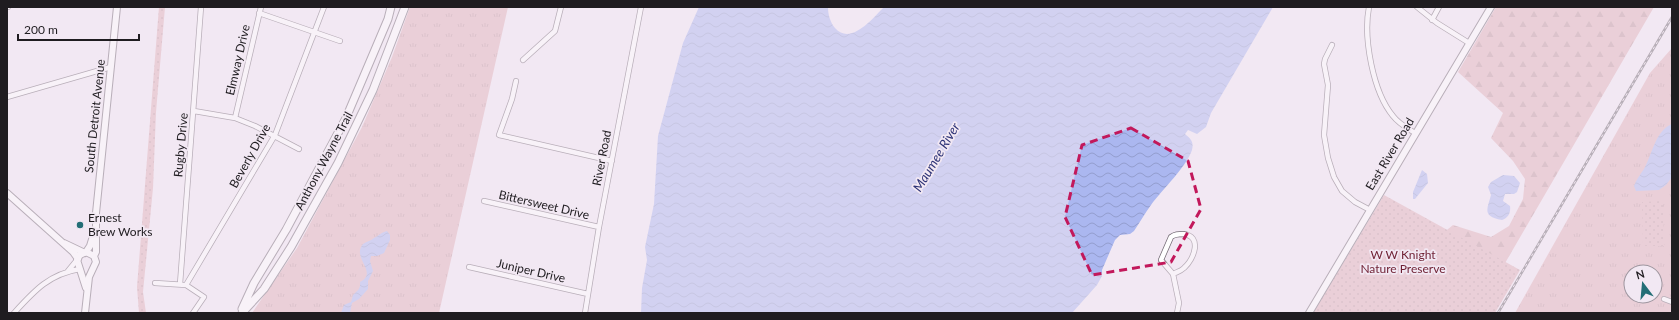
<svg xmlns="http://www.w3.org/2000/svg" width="1679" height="320" font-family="Lato,sans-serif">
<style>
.grass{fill:url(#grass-tufts);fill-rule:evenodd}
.forest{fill:url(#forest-firs)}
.park{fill:url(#park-dots)}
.water{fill:url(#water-waves)}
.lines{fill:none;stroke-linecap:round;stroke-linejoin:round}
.minor-casing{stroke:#736a74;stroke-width:6}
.major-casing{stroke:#736a74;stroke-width:8}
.highway-casing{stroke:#736a74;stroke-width:9}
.minor{stroke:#fff;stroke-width:4.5}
.major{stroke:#fff;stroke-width:6}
.highway{stroke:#fff;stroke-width:7}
.rail-casing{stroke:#706a71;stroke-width:2.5}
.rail{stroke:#f2e8f3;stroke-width:1;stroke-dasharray:3;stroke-linecap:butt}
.marked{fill:none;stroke:#c2185b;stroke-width:3;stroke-dasharray:8 5;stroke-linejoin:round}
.poi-dot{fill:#236e76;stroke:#f2e8f3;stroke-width:1.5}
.labels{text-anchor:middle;stroke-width:3.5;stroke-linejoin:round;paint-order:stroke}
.street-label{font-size:12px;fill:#1f1c20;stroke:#f2e8f3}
.poi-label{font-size:12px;fill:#1f1c20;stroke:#f2e8f3;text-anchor:start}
.park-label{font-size:12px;fill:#6e1f32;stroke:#f2e8f3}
.water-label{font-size:13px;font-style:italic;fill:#2e3477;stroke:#f2e8f3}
</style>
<defs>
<pattern id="grass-tufts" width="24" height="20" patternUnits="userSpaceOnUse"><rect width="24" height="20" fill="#e0b2b8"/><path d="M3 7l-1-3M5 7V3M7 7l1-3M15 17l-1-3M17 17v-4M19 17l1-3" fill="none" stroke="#c0989e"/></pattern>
<pattern id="forest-firs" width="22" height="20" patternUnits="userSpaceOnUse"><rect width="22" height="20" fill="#e0b2b8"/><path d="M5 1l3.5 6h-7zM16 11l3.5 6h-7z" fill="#c0989e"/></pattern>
<pattern id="park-dots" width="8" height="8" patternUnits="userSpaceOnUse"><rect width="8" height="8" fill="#e0b2b8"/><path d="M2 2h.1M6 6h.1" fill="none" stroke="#c0989e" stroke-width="1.8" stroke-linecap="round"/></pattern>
<pattern id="water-waves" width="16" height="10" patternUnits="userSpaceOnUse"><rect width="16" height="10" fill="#abb7f0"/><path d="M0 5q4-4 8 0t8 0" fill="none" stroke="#939dce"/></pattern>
</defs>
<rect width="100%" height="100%" fill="#f2e8f3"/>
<!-- grass -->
<path class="grass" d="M410 7H508L439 313H252L297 248 362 127 392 57Z
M1672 48V313H1515L1650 73ZM1631 272H1655V296H1631Z"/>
<!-- forest -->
<path class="forest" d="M1496 7H1654L1476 313H1378L1426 247 1453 225 1491 237 1509 226 1523 199 1525 179 1513 161 1491 138 1503 113 1458 72Z"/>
<!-- park -->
<path class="park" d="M159 7H165L156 112 153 188 143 292 146 313H139L137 287Z
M1384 195 1520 270 1495 313H1313Z
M1663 201 1664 246H1643L1642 202Z"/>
<!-- water -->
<path class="water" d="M699 7H828C828 14 830 22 835 28 851 46 873 18 884 7H1273L1211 113 1206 127 1197 134 1188 130 1185 134C1191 139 1194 142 1192 150 1187 166 1162 190 1151 205 1145 213 1140 222 1134 231L1130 234 1120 235 1115 240 1102 270V276L1097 285 1072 313H641L642 288 647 260 645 247 654 204 658 136 683 43Z
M1672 124V177L1666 185 1659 190 1636 191 1634 186C1636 180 1640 175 1644 169 1652 155 1655 131 1672 124Z
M1422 170 1427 174 1428 183 1415 199H1413V192Z
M1503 175 1514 176 1520 183 1517 192 1514 194H1505L1503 201 1510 206C1511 213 1508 218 1502 220 1482 216 1487 210 1491 195L1488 187 1491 182Z
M387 231 390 235V240L384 253 377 256H371L370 261 373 271 368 281V289L359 299 352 303 350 313H341L344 305 351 302 353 295C357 291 361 289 360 282 379 272 351 258 363 244 367 241 371 241 374 238 380 235 380 233 387 231Z"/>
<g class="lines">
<!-- minor casing -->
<g class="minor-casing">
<path id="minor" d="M7 7H8
M1369 7C1363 38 1373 92 1393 116 1399 124 1407 128 1415 133
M1417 7 1437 23 1469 43
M259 13 340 41
M1432 20 1439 7
M1332 45 1325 59 1324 64 1328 85 1324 135 1328 158 1334 177 1342 191 1355 202 1370 210
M523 60 555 31 561 7
M516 81 512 99 499 135 612 161
M7 97 111 67
M194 111 235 118 255 126 299 149
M235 118 261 7
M484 201 599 227
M469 267 588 294
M68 271 77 260
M1173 274C1177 272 1181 271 1184 268 1194 259 1203 236 1183 234 1178 234 1175 234 1171 237L1161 260 1173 274 1179 303 1177 313
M155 283 186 285 204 297 193 313
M180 284 201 7
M186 285 275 135 324 7
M1664 299 1672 302
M14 313C34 291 49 274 80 269
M585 313 599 227 641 7"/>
</g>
<!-- major casing -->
<g class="major-casing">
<path id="major" d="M7 193 73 252 78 259
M64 243 85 253
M86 252 90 246 94 233
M86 288 77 260 80 255 86 252 94 256
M85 313 89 277 96 262 94 256 96 252V213L117 7
M1309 313 1491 7"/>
</g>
<!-- highway casing -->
<g class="highway-casing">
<path id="highway" d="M242 309 254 283 286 230 346 118 388 19 391 7
M242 313 264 289 291 247 338 163 373 90 405 7"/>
</g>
<!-- minor -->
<use href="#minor" class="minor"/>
<!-- major -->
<use href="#major" class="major"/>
<!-- highway -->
<use href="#highway" class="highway"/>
<!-- rail casing -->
<g class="rail-casing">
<path id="rail" d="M1498 313 1672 17"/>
</g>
<!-- rail -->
<use href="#rail" class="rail"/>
</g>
<!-- marked area -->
<path d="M0 0H1679V320H0ZM1131 128 1188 161 1201 209 1171 262 1092 275 1065 217 1082 145Z" fill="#f2e8f3" fill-opacity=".55" fill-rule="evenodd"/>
<path class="marked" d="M1131 128 1188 161 1201 209 1171 262 1092 275 1065 217 1082 145Z"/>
<!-- markers -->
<circle class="poi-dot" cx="80" cy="225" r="4"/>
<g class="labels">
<!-- street labels -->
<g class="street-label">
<text transform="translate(238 60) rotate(-77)" y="4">Elmway Drive</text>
<text transform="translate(95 116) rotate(-84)" y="4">South Detroit Avenue</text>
<text transform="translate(181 145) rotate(-85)" y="4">Rugby Drive</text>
<text transform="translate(1390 154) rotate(-59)" y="4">East River Road</text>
<text transform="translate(250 156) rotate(-61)" y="4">Beverly Drive</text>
<text transform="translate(602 158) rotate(-79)" y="4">River Road</text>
<text transform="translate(324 161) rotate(-62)" y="4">Anthony Wayne Trail</text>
<text transform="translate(544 205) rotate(13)" y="4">Bittersweet Drive</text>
<text transform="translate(531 271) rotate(13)" y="4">Juniper Drive</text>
</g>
<!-- poi labels -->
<g class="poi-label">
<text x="88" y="222">Ernest<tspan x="88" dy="14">Brew Works</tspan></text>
</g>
<!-- park labels -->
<g class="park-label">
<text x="1403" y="259">W W Knight<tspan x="1403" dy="14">Nature Preserve</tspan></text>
</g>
<!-- water labels -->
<g class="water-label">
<text transform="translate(936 157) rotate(-59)" y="5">Maumee River</text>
</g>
</g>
<!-- border -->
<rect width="1679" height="320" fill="none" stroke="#1f1c20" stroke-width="16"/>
<!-- north arrow -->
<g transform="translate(1643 284) rotate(344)"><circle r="19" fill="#f2e8f3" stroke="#9e969f"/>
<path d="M0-3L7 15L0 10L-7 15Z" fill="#236e76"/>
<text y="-6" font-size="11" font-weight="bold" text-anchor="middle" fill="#1f1c20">N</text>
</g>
<!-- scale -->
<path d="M18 34v6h121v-6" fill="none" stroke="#1f1c20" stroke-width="2"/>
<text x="24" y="34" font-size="12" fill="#1f1c20" stroke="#f2e8f3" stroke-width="3" paint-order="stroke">200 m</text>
</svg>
